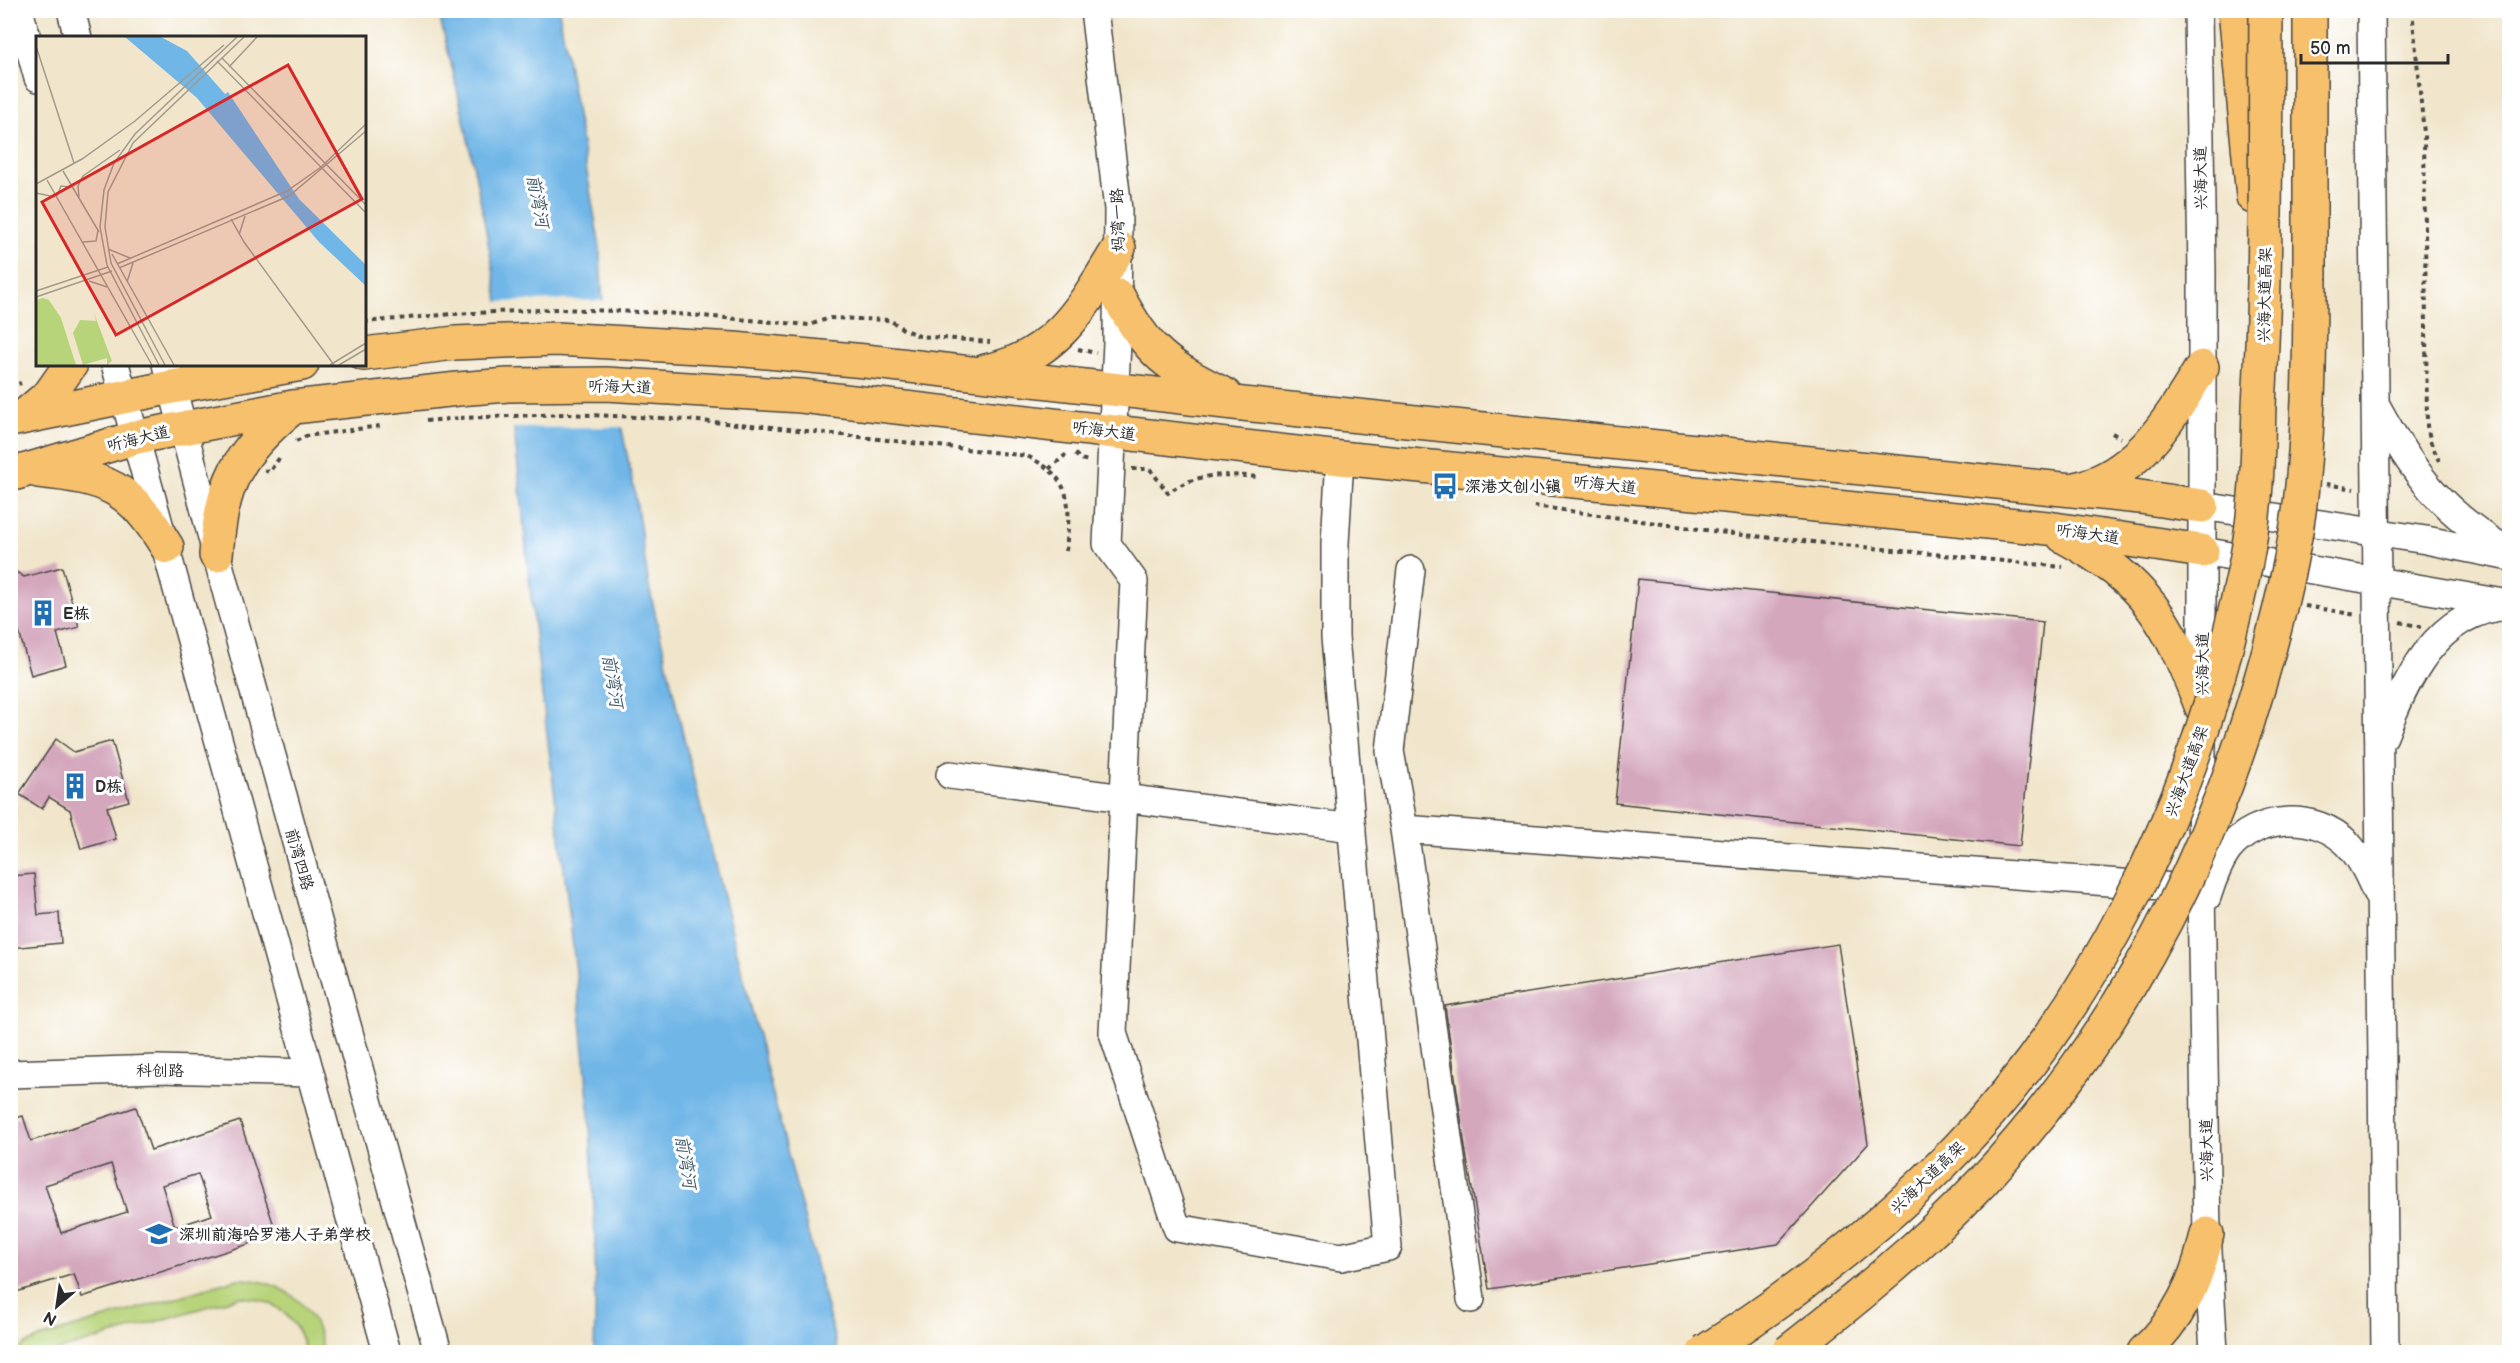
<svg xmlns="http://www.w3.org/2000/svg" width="2520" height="1363" font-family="'Balsamiq Sans','LXGW WenKai TC',sans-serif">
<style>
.green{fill:#b8d47a;stroke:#728052;stroke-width:1.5}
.water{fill:#70b6e7;stroke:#4e7089;stroke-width:1.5}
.pier{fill:#f1e6cc}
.building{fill:#d4a7bd;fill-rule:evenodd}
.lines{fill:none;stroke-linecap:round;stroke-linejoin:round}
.minor-casing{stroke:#494743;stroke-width:30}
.major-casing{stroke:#494743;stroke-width:36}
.path{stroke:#494743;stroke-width:4;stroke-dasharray:4.5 4.5;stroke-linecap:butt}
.minor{stroke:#fff;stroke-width:27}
.major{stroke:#f7c06c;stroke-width:33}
.major-bridge-casing{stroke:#494743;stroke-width:36;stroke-linecap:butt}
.path-bridge{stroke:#494743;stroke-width:4;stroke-dasharray:4.5 4.5;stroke-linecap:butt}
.major-bridge{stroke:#f7c06c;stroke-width:33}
.labels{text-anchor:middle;stroke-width:6;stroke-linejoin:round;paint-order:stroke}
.street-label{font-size:16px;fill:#2b2b2b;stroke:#fff}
.poi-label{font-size:16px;font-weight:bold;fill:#2b2b2b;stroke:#fff;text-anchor:start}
.water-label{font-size:18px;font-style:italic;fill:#435c6d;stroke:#fff}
.inset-road{fill:none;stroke:#a29b8c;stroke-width:1.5}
.view{fill:#d62828;fill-opacity:0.15;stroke:#d62828;stroke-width:3}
.inset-edge{fill:none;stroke:#2b2b2b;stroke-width:3}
</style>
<rect width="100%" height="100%" fill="#fff"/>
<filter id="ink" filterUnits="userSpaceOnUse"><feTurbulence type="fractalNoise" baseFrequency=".0167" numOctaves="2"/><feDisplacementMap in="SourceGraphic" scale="12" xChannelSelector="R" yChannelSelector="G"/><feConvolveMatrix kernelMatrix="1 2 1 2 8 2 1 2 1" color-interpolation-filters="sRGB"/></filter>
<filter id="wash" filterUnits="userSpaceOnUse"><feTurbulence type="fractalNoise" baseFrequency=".008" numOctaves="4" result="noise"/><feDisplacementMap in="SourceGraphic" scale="24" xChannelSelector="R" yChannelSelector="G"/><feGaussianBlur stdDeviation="1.35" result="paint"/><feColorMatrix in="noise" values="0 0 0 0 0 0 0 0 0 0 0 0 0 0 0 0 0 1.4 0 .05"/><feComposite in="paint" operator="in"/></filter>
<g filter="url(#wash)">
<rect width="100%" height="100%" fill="#f1e6cc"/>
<!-- green -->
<path class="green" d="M238 1279C284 1280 317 1305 323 1352H305C298 1318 275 1298 240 1297L53 1352H15L26 1344 42 1337Z"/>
<!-- water -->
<path class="water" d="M438 11H559L599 242 606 352 635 493 649 587 694 781 838 1352H594C603 1124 566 895 539 669 523 536 515 402 493 270 478 183 460 96 438 11Z"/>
<!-- pier -->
<path class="pier" d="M566 300 606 301 609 351 625 427 510 428 494 302Z"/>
<g id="blocks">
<!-- building -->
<path class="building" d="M62 567 79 627 57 633 66 665 31 675 18 628 10 623V568L24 577Z
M1638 579 2043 622 2020 846 1615 803Z
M56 739 74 752 112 741 129 801 107 807 116 839 81 849 70 810 49 797 42 809 19 794Z
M34 874 38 915 59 913 61 943 10 948V876Z
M1838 944 1868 1144 1778 1244 1489 1289 1465 1147 1445 1006Z
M136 1107 151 1150 240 1121 277 1235 82 1297 74 1274 10 1294V1120L23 1116 31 1141ZM111 1164 127 1212 61 1233 45 1185ZM198 1174 212 1215 175 1227 162 1185Z"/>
</g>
</g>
<g filter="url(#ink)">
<use href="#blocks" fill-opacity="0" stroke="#494743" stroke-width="1.5"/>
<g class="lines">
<!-- minor casing -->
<g class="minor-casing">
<path id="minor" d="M19 10 38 78
M71 10 78 38
M1094 10 1118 209 1117 343 1107 544 1134 581 1113 1033 1177 1228 1341 1257 1388 1247 1335 637V543L1340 458
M2198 10 2202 272V701
M2371 10 2385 1352
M115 364 387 1352
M166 364 228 598 438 1352
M2377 407C2413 473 2441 512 2508 551
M2202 506 2426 540 2510 557
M2202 551 2510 604
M1411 570 1390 751 1404 829 1471 1299
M2384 736C2406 679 2436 612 2506 606
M2202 742 2201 889 2207 1234 2214 1352
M950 775 1352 828
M1404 829 2201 889
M2207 897C2212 881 2218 864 2228 850 2257 814 2315 811 2348 844 2362 859 2370 878 2378 896
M10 1074 158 1069 309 1073"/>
</g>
<!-- major casing -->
<g class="major-casing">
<path id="major" d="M2235 10 2253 197
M1118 296C1148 354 1168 366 1225 395
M364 354 455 343 556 339 734 349 865 361 1243 404 2140 497 2202 506
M986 371C1057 357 1084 305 1119 248
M23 417 50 394 71 364
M10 420 172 387 302 364
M38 471C108 478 129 486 167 547
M10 475 137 437 293 407 458 389 508 385 606 384 801 396 1340 458 2048 528 2202 551
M2075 489C2138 476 2171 417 2202 367
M2063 536C2147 582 2168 620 2202 708
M216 555C222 483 236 454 292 408
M2144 1352C2179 1320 2197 1281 2207 1234"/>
</g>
<!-- path -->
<path class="path" d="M2412 10 2424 133 2427 426 2431 443 2439 461
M364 322 453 314 559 309 665 313 809 325 830 318 890 320 903 329 919 336 990 342
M1078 349 1096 353
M10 387 21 383
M661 418 763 426 1027 456C1075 479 1070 506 1066 551
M426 421 460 418
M2112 433 2121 438
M296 441 306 436 380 426
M1075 454 1080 459 1089 461
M1049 469 1069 452
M1132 469H1150
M1150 469 1168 493C1196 472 1225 474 1258 477
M264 470 269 472 281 456
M2326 484 2354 489
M1534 506 1734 534 2063 567
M2305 606 2357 615
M2400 622 2421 627"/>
<!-- minor -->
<use href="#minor" class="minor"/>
<!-- major -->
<use href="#major" class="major"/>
<!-- major-bridge casing -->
<g class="major-bridge-casing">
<path id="major-bridge" d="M1704 1352C1795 1294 1882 1227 1957 1149 2093 1008 2189 810 2233 620 2242 582 2251 544 2254 506 2258 473 2258 439 2259 405 2267 274 2265 142 2266 10
M1788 1352C1855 1300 1923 1245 1982 1182 2115 1039 2206 870 2260 682 2276 627 2291 569 2299 512 2310 426 2310 340 2310 254 2310 173 2310 92 2310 10"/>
</g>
<!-- path-bridge -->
<path class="path-bridge" d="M460 418 565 414 661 418"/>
<!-- major-bridge -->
<use href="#major-bridge" class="major-bridge"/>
</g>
</g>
<!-- icons -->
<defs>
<g id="bus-bare" transform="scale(2.07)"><path d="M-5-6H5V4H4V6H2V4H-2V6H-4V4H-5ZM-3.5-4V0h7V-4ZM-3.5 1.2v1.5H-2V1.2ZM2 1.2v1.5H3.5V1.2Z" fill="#1f6fb2" stroke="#fff" stroke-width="2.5" paint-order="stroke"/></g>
<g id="building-bare" transform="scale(2.07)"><path d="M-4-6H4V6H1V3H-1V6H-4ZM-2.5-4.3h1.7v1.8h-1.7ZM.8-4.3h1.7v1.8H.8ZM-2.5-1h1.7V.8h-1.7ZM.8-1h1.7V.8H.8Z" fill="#1f6fb2" stroke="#fff" stroke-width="2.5" paint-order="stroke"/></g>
<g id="school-bare" transform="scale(2.07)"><path d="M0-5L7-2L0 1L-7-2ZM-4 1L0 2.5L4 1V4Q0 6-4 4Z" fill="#1f6fb2" stroke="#fff" stroke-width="2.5" paint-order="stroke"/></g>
</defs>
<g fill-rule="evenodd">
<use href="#bus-bare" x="1445" y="486"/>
<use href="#building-bare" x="43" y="613"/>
<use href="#building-bare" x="75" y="786"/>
<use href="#school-bare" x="159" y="1234"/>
</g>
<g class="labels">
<!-- street labels -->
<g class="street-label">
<text transform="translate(2200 178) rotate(-91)" y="6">兴海大道</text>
<text transform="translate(1117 220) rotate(-92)" y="6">妈湾一路</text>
<text transform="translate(2264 295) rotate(-89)" y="6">兴海大道高架</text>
<text transform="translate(620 386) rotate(2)" y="6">听海大道</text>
<text transform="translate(1104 430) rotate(7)" y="6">听海大道</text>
<text transform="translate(138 438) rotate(-14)" y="6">听海大道</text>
<text transform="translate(1605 484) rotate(6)" y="6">听海大道</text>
<text transform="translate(2088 533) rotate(8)" y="6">听海大道</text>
<text transform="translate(2202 664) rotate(-90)" y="6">兴海大道</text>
<text transform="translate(2186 771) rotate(-70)" y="6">兴海大道高架</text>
<text transform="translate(300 859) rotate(74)" y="6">前湾四路</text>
<text x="160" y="1076">科创路</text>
<text transform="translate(2206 1150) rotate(-91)" y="6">兴海大道</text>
<text transform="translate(1927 1177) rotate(-44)" y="6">兴海大道高架</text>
</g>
<!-- poi labels -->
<g class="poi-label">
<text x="1465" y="492">深港文创小镇</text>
<text x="63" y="619">E栋</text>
<text x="95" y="792">D栋</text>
<text x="179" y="1240">深圳前海哈罗港人子弟学校</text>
</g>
<!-- water labels -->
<g class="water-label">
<text transform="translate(538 201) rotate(79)" y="6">前湾河</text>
<text transform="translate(613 681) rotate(81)" y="6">前湾河</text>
<text transform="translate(686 1162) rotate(81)" y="6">前湾河</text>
</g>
</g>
<!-- overview -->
<g transform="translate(36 36)">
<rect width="330" height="330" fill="#f1e6cc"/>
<path d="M7 262 13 264 25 282 40 329H0V264ZM58 277 76 325 71 329V322L47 329 37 297 44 284 60 285Z" fill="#b8d47a"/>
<path d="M89 1H125L151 15 189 58 192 56 263 163 330 229V250L283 206 161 62Z" fill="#70b6e7"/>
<path class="inset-road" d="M0 10 38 127M186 22 330 169M181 25 330 177M193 31 221 1M27 135 63 196M11 144 116 329M0 148 46 123 99 85 188 9M0 157 19 161M21 160 25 150 35 151M43 161 42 150 47 140 84 114M195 183 208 206 298 329M203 199 209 180M47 206 60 205 62 194M72 213 94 222M76 218 138 329M81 228 251 155 285 131 330 88M83 232 253 160 330 95M53 245 71 251M91 246 97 227M0 255 72 231M0 261 76 235M123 329 71 229 64 191 68 154 78 127 99 98 201 1M129 329 75 227 69 191 72 156 97 107 208 1M294 329 330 307M303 329 330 313"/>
<path class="view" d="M252 29 326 163 80 299 6 166Z"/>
<rect width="330" height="330" class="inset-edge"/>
</g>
<!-- margin -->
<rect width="2520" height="1363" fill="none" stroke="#fff" stroke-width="36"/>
<!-- north arrow -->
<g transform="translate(57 1306) rotate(209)" stroke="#ffffff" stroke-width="4.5" paint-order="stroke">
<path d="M0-4.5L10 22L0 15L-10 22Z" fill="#2b2b2b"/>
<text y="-9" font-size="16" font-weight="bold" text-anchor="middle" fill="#2b2b2b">N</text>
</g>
<!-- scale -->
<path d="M2301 54v9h147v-9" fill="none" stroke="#2b2b2b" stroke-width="3"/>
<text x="2310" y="54" font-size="18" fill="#2b2b2b" stroke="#ffffff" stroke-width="4.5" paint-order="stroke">50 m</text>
</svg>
